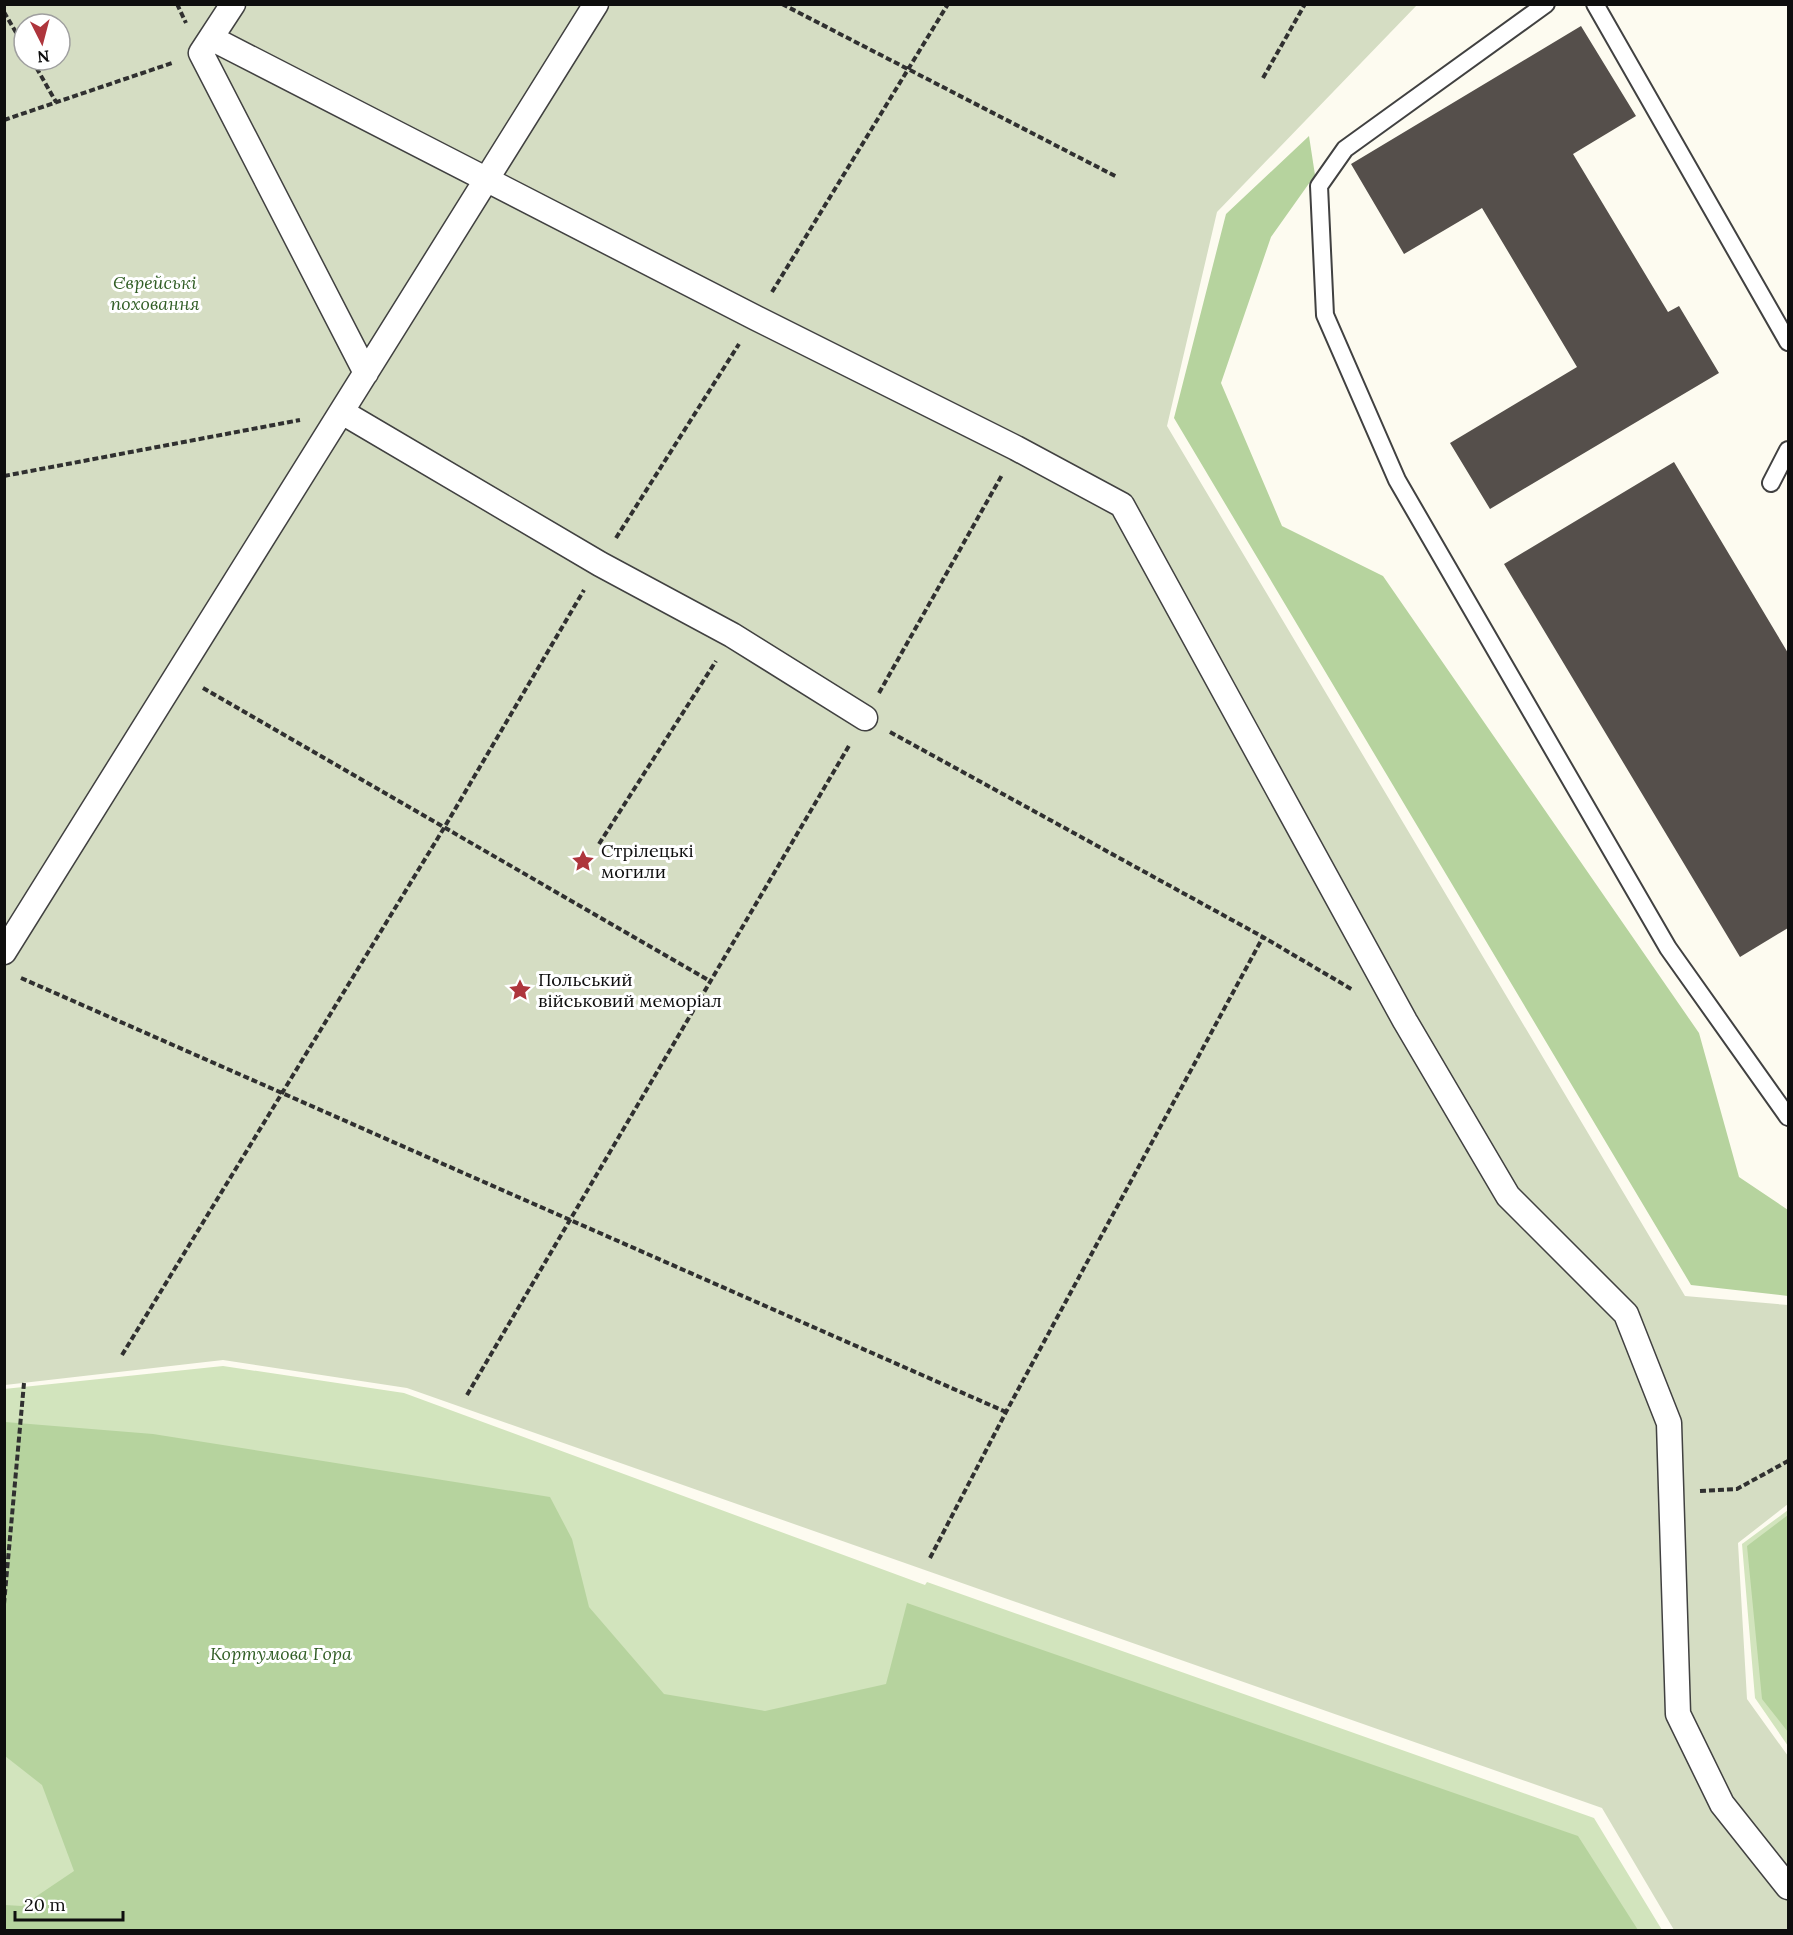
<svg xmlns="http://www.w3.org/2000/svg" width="1793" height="1935" font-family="Lora,serif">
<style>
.green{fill:#d2e4bd}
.forest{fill:#b6d39e}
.cemetery{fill:#d5ddc3;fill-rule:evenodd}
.building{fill:#554f4b}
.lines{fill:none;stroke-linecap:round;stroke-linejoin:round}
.service-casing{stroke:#414141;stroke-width:20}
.pedestrian-casing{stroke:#414141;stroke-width:27}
.path{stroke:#303030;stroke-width:4;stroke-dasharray:6 3;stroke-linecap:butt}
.service{stroke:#fff;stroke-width:16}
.pedestrian{stroke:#fff;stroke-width:24}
.labels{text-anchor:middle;stroke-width:6;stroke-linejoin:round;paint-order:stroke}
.park-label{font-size:18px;font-style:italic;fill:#315e25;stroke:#fff}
.poi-label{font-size:18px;fill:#0e0e0e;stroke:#fff;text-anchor:start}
</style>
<rect width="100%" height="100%" fill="#fdfbf0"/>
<!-- green -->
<path class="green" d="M223 1366 404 1393 925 1585 927 1582 1594 1818 1662 1930H5L4 1389Z
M1788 1510V1746L1755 1698 1742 1544Z"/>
<!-- forest -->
<path class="forest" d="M1309 136 1315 175 1271 237 1221 383 1282 526 1383 576 1699 1033 1739 1177 1788 1210V1296L1691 1285 1174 418 1226 214Z
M5 1422 153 1434 550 1497 572 1539 589 1607 664 1694 765 1711 886 1684 907 1603 1578 1836 1638 1930H5V1905L22 1906 74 1871 42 1785 5 1756Z
M1788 1515V1732L1762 1699 1747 1546Z"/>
<!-- cemetery -->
<path class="cemetery" d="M5 5H1417L1217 212 1167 426 1685 1296 1788 1305V1504L1738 1543 1747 1699 1788 1756V1930H1674L1602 1808 407 1388 223 1360 5 1385ZM24 24H60V60H24Z"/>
<!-- building -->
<path class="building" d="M1581 26 1636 116 1573 154 1668 312 1679 306 1719 373 1490 509 1450 443 1577 367 1482 208 1404 254 1351 164Z
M1674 462 1788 653V928L1740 957 1504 564Z"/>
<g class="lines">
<!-- service casing -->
<g class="service-casing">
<path id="service" d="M1546 4 1345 149 1319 186 1325 315 1397 480 1668 948 1788 1117
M1595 4 1788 342
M1771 483 1788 450"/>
</g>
<!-- pedestrian casing -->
<g class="pedestrian-casing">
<path id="pedestrian" d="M233 4 201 53 366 373
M211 38 756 318 1016 448 1122 505 1405 1021 1508 1196 1626 1314 1669 1423 1678 1714 1722 1804 1788 1887
M342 412 600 564 732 635 865 718
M4 952 596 4"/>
</g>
<!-- path -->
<path class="path" d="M177 4 186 23
M782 4 1117 177
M4 12 24 46
M32 60 56 102
M1263 78 1305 4
M4 120 172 63
M772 292 948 4
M4 476 300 420
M616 538 739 344
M203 688 710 981
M879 693 1002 475
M890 732 1263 937 1353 990
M599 844 716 661
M21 978 1006 1412
M122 1355 444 828 584 590
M467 1395 850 744
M1700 1491 1737 1489 1788 1461
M930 1558 1006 1412 1263 937
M4 1604 24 1383"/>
<!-- service -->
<use href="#service" class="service"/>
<!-- pedestrian -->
<use href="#pedestrian" class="pedestrian"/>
</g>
<!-- icons -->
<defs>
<g id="sight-bare" transform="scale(1.8)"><path d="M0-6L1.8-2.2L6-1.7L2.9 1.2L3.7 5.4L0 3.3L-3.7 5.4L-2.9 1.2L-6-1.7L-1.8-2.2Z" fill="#ae353c" stroke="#fff" stroke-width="2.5" paint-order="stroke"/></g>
</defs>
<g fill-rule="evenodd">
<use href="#sight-bare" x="583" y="861"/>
<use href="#sight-bare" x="520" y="990"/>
</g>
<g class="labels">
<!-- park labels -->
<g class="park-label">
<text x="155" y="289">Єврейські<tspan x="155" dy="21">поховання</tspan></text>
<text x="281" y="1660">Кортумова Гора</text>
</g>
<!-- poi labels -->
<g class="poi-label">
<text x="601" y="857">Стрілецькі<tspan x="601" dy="21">могили</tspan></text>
<text x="538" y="986">Польський<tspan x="538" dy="21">військовий меморіал</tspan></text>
</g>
</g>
<!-- border -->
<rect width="1793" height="1935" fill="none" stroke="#0e0e0e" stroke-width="12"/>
<!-- north arrow -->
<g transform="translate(42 42) rotate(174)"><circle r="28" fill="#ffffff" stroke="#9f9f9f" stroke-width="1.5"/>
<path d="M0-4.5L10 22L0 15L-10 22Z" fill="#ae353c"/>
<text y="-9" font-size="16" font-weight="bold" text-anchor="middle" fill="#0e0e0e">N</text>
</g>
<!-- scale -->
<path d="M15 1911v9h108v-9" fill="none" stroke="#0e0e0e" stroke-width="3"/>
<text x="24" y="1911" font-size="18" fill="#0e0e0e" stroke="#ffffff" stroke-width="4.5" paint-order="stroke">20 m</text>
</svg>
